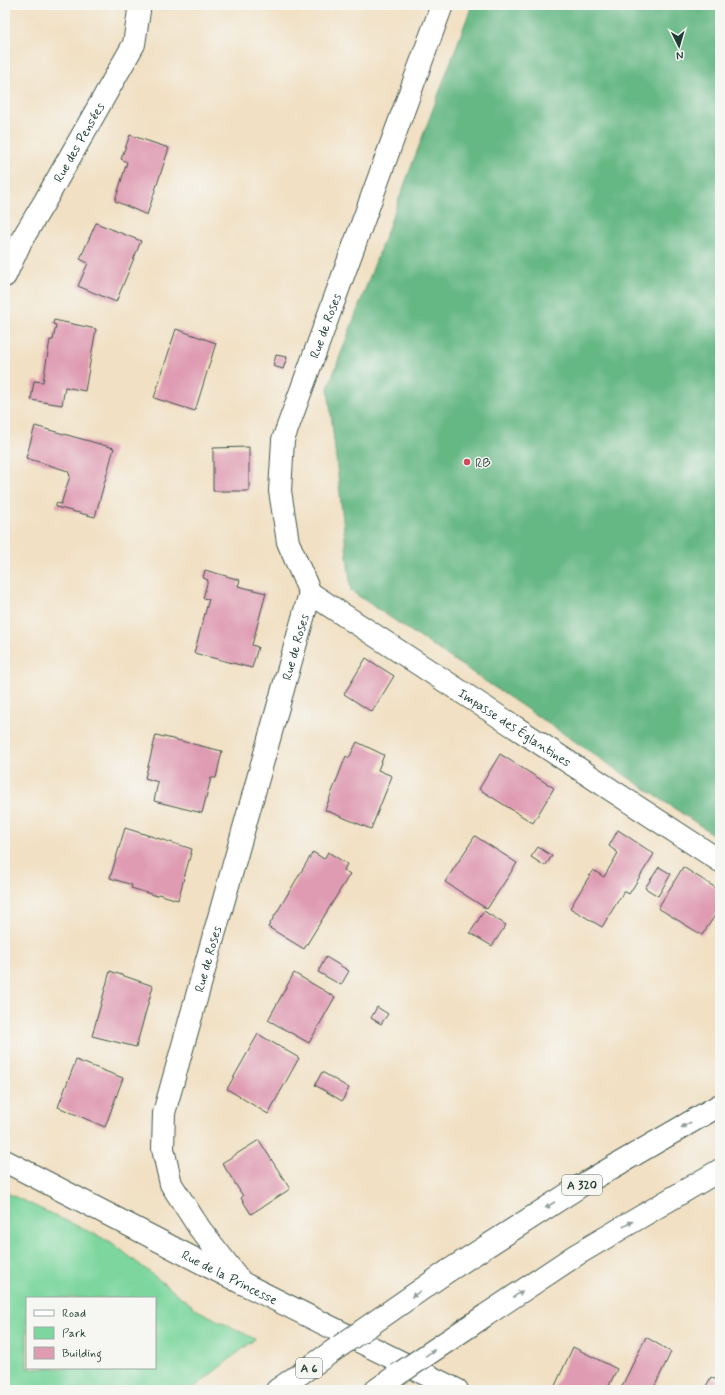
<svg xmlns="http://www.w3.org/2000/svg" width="725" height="1395" font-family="Mynerve,sans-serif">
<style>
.green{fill:#7cd69d;stroke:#4e8a68;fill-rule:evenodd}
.forest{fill:#65b784;stroke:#427a5c}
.building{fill:#df9bb2}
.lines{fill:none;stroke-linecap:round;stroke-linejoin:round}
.street-casing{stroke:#3e5549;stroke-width:24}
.highway-casing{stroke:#3e5549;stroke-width:24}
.street{stroke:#fff;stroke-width:22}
.highway{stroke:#fff;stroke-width:22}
.highway-bridge-casing{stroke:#3e5549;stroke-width:24;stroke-linecap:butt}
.highway-bridge{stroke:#fff;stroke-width:22}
.oneway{fill:#8f9e9a}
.poi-dot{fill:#d1495b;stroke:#f6f6f2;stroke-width:1.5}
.labels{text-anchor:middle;stroke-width:3;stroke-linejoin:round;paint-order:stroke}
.shield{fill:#f6f6f2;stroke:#60746d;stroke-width:1}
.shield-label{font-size:12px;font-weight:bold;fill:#1f3d34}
.street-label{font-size:13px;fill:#1f3d34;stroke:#f6f6f2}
.poi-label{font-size:13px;fill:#1f3d34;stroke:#f6f6f2;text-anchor:start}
</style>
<rect width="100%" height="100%" fill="#f6f6f2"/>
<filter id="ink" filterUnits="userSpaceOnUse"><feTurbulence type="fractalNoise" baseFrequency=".025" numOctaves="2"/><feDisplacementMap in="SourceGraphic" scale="8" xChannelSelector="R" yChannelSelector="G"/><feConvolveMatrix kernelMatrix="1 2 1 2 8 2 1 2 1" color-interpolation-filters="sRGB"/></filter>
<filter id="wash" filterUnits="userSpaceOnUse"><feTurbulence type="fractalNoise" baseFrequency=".012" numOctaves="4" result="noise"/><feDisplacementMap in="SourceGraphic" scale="16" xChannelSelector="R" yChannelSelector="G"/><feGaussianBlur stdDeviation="0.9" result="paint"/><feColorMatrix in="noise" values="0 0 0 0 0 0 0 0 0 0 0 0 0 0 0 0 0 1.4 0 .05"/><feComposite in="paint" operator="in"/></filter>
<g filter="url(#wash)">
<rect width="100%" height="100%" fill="#f1e0c3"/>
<!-- green -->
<path class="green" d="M5 1192 111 1242 199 1311 255 1339 191 1390H5ZM27 1298H155V1368H27Z"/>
<!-- forest -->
<path class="forest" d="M472 5H720V839L351 591 328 388Z"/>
<g id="blocks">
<!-- building -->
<path class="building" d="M130 135 169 148 147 215 115 201 127 162 121 159Z
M96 223 141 241 116 302 78 286 88 263 80 259Z
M54 320 96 329 85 391 65 387 62 405 31 400 34 381 43 382 50 340H53L56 325 53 324Z
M176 329 216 343 195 411 154 398Z
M276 355 287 357 283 369 273 366Z
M35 426 114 448 95 517 56 507V503L61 504 70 476 68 471 26 458Z
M249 447V491H213V448Z
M205 570 240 580 238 586 266 593 252 645 258 647 252 668 194 653 209 599 203 598 208 580 203 578Z
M366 658 394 676 372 712 344 694Z
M156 735 222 751 216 778H211L202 813 154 801 158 782 145 778Z
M357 742 384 755 378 770 392 776 371 829 325 810 346 756 349 758Z
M500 754 554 788 533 823 479 789Z
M125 828 192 849 178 900 158 894 157 896 131 888 132 885 110 878Z
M618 830 654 854 629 894 624 891 602 927 570 908 593 870 604 877 618 853 609 846Z
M475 836 517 863 487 909 445 882Z
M538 847 552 856 545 866 531 857Z
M313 852 324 859 328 852 347 864 344 870 350 874 304 949 268 927Z
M659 867 671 874 658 896 645 888Z
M683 867 716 888 720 881V908L702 935 658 908Z
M484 911 506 925 492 946 470 933Z
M326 957 349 971 341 985 318 972Z
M110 971 153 986 136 1047 92 1036Z
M294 973 335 997 309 1043 268 1020Z
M377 1007 388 1014 381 1024 371 1018Z
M258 1034 299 1058 268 1114 227 1089Z
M76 1060 123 1078 105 1127 58 1107Z
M322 1072 349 1088 342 1101 315 1085Z
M259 1140 290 1189 251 1214 241 1198 243 1196 222 1163Z
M646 1337 671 1352 653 1390H620Z
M573 1347 617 1369 607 1390H553Z
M711 1377 720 1382V1390H704Z"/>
</g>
</g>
<g filter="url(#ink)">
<use href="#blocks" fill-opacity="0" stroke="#3e5549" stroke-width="1"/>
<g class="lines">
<!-- street casing -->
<g class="street-casing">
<g id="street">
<path id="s1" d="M5 276 21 241 45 201 134 44 139 11 137 5"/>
<path id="s2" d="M310 593 720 861"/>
<path id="s3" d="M5 1161 210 1267 457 1390"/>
<path id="s4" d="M242 1283 200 1229 171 1184 163 1149 164 1113 310 593 288 542 280 491 283 440 442 5"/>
</g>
</g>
<!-- highway casing -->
<g class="highway-casing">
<path id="highway" d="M448 1271 582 1185 720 1105
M486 1315 576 1255 720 1170
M277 1390 340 1346
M376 1390 397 1375"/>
</g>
<!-- street -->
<use href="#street" class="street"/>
<!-- highway -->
<use href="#highway" class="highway"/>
<!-- highway-bridge casing -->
<g class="highway-bridge-casing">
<path id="highway-bridge" d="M340 1346 448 1271
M397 1375 486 1315"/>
</g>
<!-- highway-bridge -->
<use href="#highway-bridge" class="highway-bridge"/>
</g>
<!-- one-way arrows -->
<defs><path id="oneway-solid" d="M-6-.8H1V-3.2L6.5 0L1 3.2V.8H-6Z"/></defs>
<g class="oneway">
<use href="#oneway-solid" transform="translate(686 1125) rotate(150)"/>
<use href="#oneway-solid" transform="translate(550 1205) rotate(147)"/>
<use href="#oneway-solid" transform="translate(628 1224) rotate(-30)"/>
<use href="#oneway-solid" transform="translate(416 1294) rotate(145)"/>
<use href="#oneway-solid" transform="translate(518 1294) rotate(-34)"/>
<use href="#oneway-solid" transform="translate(430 1353) rotate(-34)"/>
</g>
</g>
<!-- markers -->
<circle class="poi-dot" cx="467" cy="462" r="4"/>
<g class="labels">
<!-- shield labels -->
<g class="shield">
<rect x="562" y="1175" width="40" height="20" rx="3"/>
<rect x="296" y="1358" width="26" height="20" rx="3"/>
</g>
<g class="shield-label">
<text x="582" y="1189">A 320</text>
<text x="309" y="1372">A 6</text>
</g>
<!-- street labels -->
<g class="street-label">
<text dy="5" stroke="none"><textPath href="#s1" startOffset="153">Rue des Pensées</textPath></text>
<text dy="5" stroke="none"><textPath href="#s4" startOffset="1014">Rue de Roses</textPath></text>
<text dy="5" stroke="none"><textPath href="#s4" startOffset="678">Rue de Roses</textPath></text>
<text dy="5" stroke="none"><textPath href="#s2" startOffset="245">Impasse des Églantines</textPath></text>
<text dy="5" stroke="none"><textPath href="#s4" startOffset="354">Rue de Roses</textPath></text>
<text dy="5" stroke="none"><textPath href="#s3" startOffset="253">Rue de la Princesse</textPath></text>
</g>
<!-- poi labels -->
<g class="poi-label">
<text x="475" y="467">RB</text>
</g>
</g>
<!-- margin -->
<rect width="725" height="1395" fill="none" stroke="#f6f6f2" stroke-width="20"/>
<!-- legend -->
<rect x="26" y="1297" width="130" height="72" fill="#f6f6f2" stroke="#a0aca6"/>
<rect x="34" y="1310" width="20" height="6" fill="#ffffff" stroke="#a0aca6"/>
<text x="62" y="1317" font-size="12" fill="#1f3d34">Road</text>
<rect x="34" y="1327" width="20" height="12" fill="#7cd69d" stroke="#a0aca6"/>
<text x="62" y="1337" font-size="12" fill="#1f3d34">Park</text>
<rect x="34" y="1347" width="20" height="12" fill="#df9bb2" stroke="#a0aca6"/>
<text x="62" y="1357" font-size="12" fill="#1f3d34">Building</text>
<!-- north arrow -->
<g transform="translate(679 46) rotate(175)" stroke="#f6f6f2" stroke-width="3" paint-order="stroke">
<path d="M0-3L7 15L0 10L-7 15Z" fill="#1f3d34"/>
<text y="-6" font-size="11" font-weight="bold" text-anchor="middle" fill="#1f3d34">N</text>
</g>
</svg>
